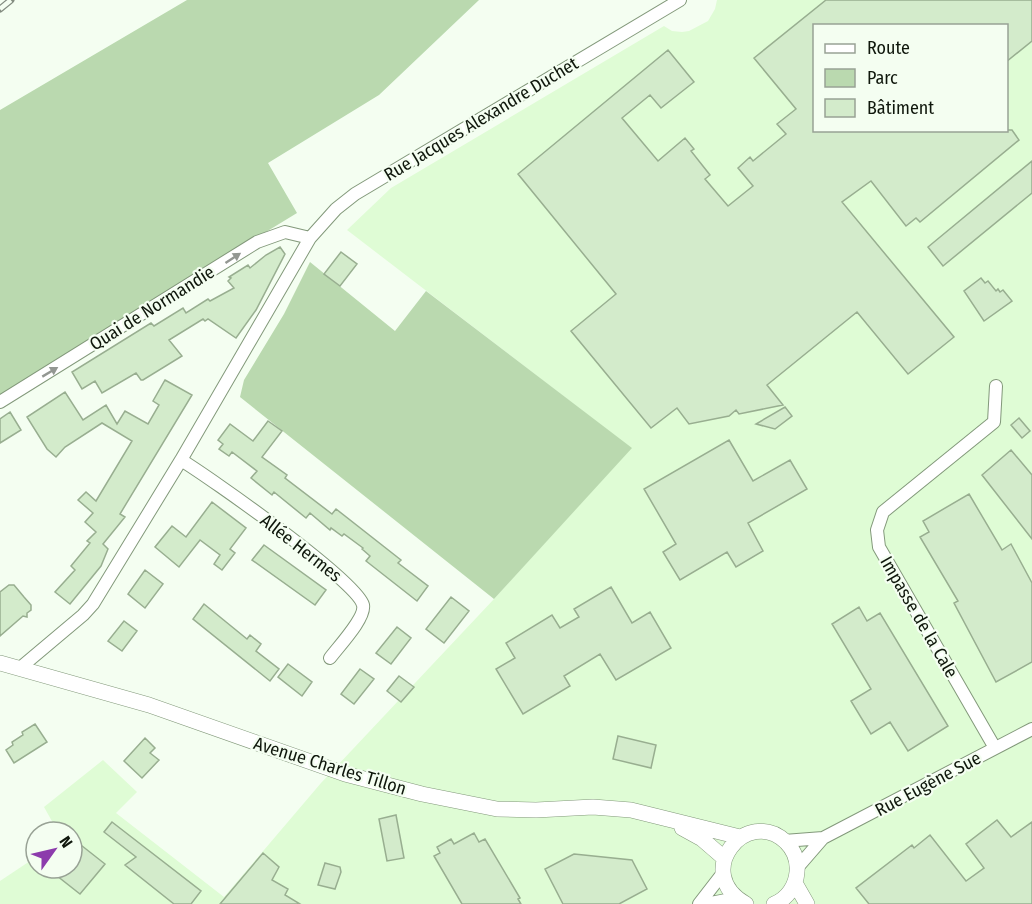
<svg xmlns="http://www.w3.org/2000/svg" width="1032" height="904" font-family="'Fira Sans Condensed',sans-serif">
<style>
.built{fill:#dffcd5;fill-rule:evenodd}
.green{fill:#bad9af}
.building{fill:#d3ebcb;stroke:#98ae90;stroke-width:1.5}
.lines{fill:none;stroke-linecap:round;stroke-linejoin:round}
.minor-casing{stroke:#83997b;stroke-width:14}
.tertiary-casing{stroke:#83997b;stroke-width:16}
.minor{stroke:#fff;stroke-width:12}
.tertiary{stroke:#fff;stroke-width:15}
.rail-casing{stroke:#838c80;stroke-width:7}
.rail{stroke:#f4fef1;stroke-width:4.5;stroke-dasharray:14;stroke-linecap:butt}
.oneway{fill:#939792}
.labels{text-anchor:middle;stroke-width:4.5;stroke-linejoin:round;paint-order:stroke}
.street-label{font-size:18px;fill:#0f170c;stroke:#f4fef1}
</style>
<rect width="100%" height="100%" fill="#f4fef1"/>
<!-- built -->
<path class="built" d="M717 0H1032V904H0V881L36 857V868H72V832H58L44 807 103 760 137 792 116 813 224 897 321 783 494 599 631 448 347 230 391 188 664 26 672 31 682 32 689 31 708 21 715 9ZM814 26H1006V130H814Z"/>
<!-- green -->
<path class="green" d="M187 0H479L379 95 268 163 297 213 0 395V110Z
M310 262 395 331 426 291 632 448 494 599 240 397 244 380 284 314Z"/>
<!-- building -->
<path class="building" d="M826 0H1032V41L1006 62V26H814V130H1012L1019 140 920 222 916 218 906 226 871 181 842 202 954 337 908 374 857 312 767 385 783 405 739 414 736 410 729 416 689 424 677 408 651 428 571 331 616 294 518 174 668 50 694 82 661 108 650 95 622 118 658 161 685 138 694 149 691 151 710 175 705 179 728 206 753 186 738 168 750 157 753 161 786 134 777 124 796 109 754 58Z
M1032 161V193L943 266 928 247Z
M280 247 285 254 256 310 236 338 208 319 205 321 203 319 169 340 182 356 143 380H141L136 373 102 393 95 381 82 389 72 372 151 323 154 326 183 308 186 313 208 299 210 301 234 288 228 281 231 278 229 277 248 265 250 268 266 255Z
M341 252 357 264 340 286 324 274Z
M981 278 985 283 988 281 996 291 998 289 1000 292 1003 290 1012 301 984 321 964 291Z
M165 380 192 395 120 514 125 517 103 544 108 549 101 566 70 604 55 592 75 570 71 566 90 543 87 541 96 532 85 522 93 513 78 500 86 492 96 501 132 441 102 423 65 447 56 457 47 449 27 417 65 392 83 420 106 405 117 424 125 411 148 424 159 405 153 401Z
M785 407 792 416 775 429 756 424Z
M10 412 21 430 0 443V419Z
M1019 418 1030 431 1022 438 1011 425Z
M268 421 282 431 262 457 287 475 285 478 332 514 336 509 401 560 398 563 428 586 417 601 366 561 370 556 362 549 363 548 344 534 342 536 331 528 330 530 310 513 306 518 274 492 272 495 251 478 257 471 232 452 229 456 219 449 223 444 218 440 230 424 253 441Z
M729 440 753 481 790 460 807 489 748 523 763 551 736 567 727 552 680 580 663 552 676 544 644 489Z
M1011 450 1032 475V539L982 475Z
M969 494 1002 550 1011 544 1032 583V662L996 682 954 603 958 601 920 537 929 532 923 521Z
M212 502 246 528 230 549 235 553 222 570 214 564 220 555 200 540 179 567 155 547 172 526 186 537Z
M264 545 326 590 315 605 252 560Z
M145 570 163 584 145 608 128 594Z
M9 585H14L24 597 31 605V610L27 613V617L23 616 0 636V592Z
M611 587 632 623 650 612 671 648 616 680 600 654 564 676 570 686 523 714 496 669 515 658 506 643 552 615 560 628 579 617 574 609Z
M451 597 469 611 444 643 426 629Z
M204 604 247 639 250 635 261 644 256 651 279 669 270 681 193 619Z
M859 607 867 621 880 613 948 726 908 751 890 722 871 734 851 701 871 689 832 624Z
M124 621 137 631 122 651 108 641Z
M397 627 411 638 391 664 376 653Z
M288 664 312 682 302 696 278 677Z
M360 669 374 679 354 704 341 694Z
M399 676 414 687 401 702 387 691Z
M35 724 47 742 14 763 6 750 13 745 12 742 23 735 22 732Z
M618 736 656 745 651 768 613 759Z
M145 738 155 748 150 753 159 760 142 778 124 761Z
M396 815 404 858 387 861 379 819Z
M997 820 1011 837 1032 822V904H869L856 888 912 845 914 848 930 835 966 881 984 868 966 844Z
M112 822 201 891 191 904H174L125 865 136 857 104 832Z
M474 833 479 842 485 839 520 898 518 899 521 904H462L434 856 440 853 437 847 451 839 454 844Z
M72 838 105 864 80 894 47 868H72Z
M263 853 279 867 272 880 288 889 285 895 300 904H220Z
M574 854 632 860 647 889 619 904H563L545 869Z
M325 863 340 867 341 872 335 889 318 885Z"/>
<g class="lines">
<!-- minor casing -->
<g class="minor-casing">
<path id="minor" d="M0 402 257 242 285 232 310 238
M181 460C209 477 357 581 363 605 366 618 338 647 330 658
M20 668 83 615 93 604 181 460 310 238 336 209 355 194 680 0
M995 748 879 547 877 530 883 512 994 422 996 386
M784 841 823 838 1032 729
M797 868 823 838
M699 904 723 873
M706 904 736 898"/>
</g>
<!-- tertiary casing -->
<g class="tertiary-casing">
<path id="tertiary" d="M0 663 149 705 345 774 422 794 497 809 536 810 593 807 631 810 740 837
M682 828 702 839 724 858
M795 883 807 904
M746 904C691 873 747 805 786 842 794 850 798 861 797 872 796 886 787 899 774 904"/>
</g>
<!-- minor -->
<use href="#minor" class="minor"/>
<!-- tertiary -->
<use href="#tertiary" class="tertiary"/>
<!-- rail casing -->
<g class="rail-casing">
<path id="rail" d="M0 9 11 0"/>
</g>
<!-- rail -->
<use href="#rail" class="rail"/>
</g>
<!-- one-way arrows -->
<defs><path id="oneway-solid" d="M-6-.8H1V-3.2L6.5 0L1 3.2V.8H-6Z" transform="scale(1.5)"/></defs>
<g class="oneway">
<use href="#oneway-solid" transform="translate(233 258) rotate(-33)"/>
<use href="#oneway-solid" transform="translate(50 372) rotate(-31)"/>
</g>
<g class="labels">
<!-- street labels -->
<g class="street-label">
<text transform="translate(481 119) rotate(-31)" y="6">Rue Jacques Alexandre Duchet</text>
<text transform="translate(152 308) rotate(-32)" y="6">Quai de Normandie</text>
<text transform="translate(301 548) rotate(38)" y="6">Allée Hermes</text>
<text transform="translate(919 617) rotate(60)" y="6">Impasse de la Cale</text>
<text transform="translate(330 766) rotate(17)" y="6">Avenue Charles Tillon</text>
<text transform="translate(928 784) rotate(-28)" y="6">Rue Eugène Sue</text>
</g>
</g>
<!-- legend -->
<rect x="813" y="24" width="195" height="108" fill="#f4fef1" stroke="#98a295" stroke-width="1.5"/>
<rect x="825" y="44" width="30" height="9" fill="#ffffff" stroke="#98a295" stroke-width="1.5"/>
<text x="867" y="54" font-size="18" fill="#0f170c">Route</text>
<rect x="825" y="69" width="30" height="18" fill="#bad9af" stroke="#98a295" stroke-width="1.5"/>
<text x="867" y="84" font-size="18" fill="#0f170c">Parc</text>
<rect x="825" y="99" width="30" height="18" fill="#d3ebcb" stroke="#98a295" stroke-width="1.5"/>
<text x="867" y="114" font-size="18" fill="#0f170c">Bâtiment</text>
<!-- north arrow -->
<g transform="translate(54 850) rotate(56)"><circle r="28" fill="#f4fef1" stroke="#98a295" stroke-width="1.5"/>
<path d="M0-4.5L10 22L0 15L-10 22Z" fill="#8c3cac"/>
<text y="-9" font-size="16" font-weight="bold" text-anchor="middle" fill="#0f170c">N</text>
</g>
</svg>
